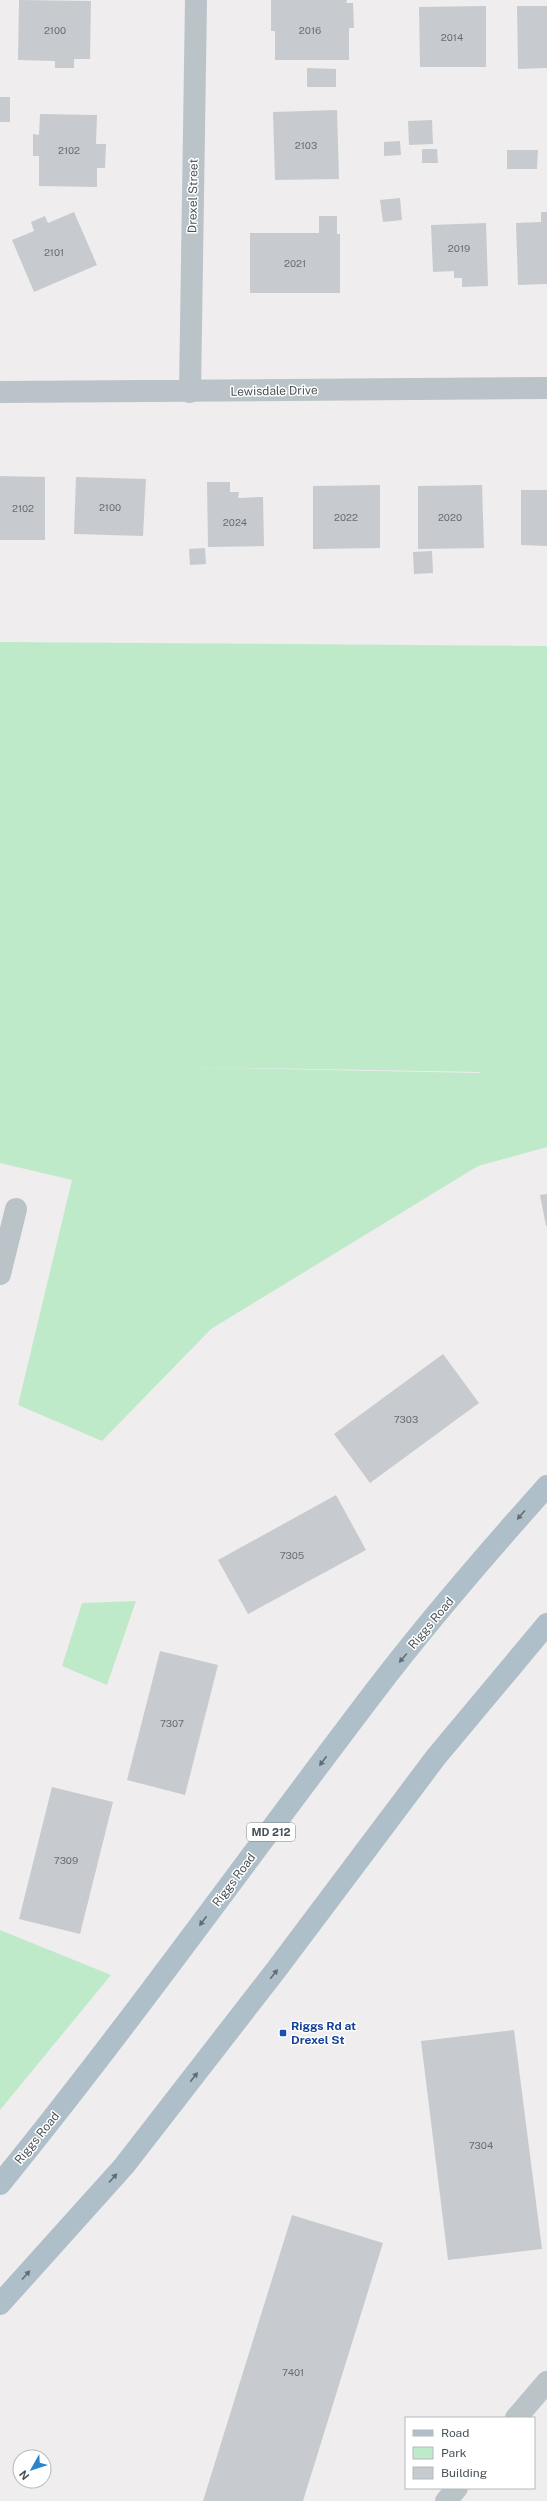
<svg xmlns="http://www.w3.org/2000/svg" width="547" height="2501" font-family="'Public Sans',sans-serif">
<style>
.green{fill:#bfeaca;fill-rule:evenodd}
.building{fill:#c7cbcf}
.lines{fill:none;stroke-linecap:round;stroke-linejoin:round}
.minor{stroke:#b9c3c8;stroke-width:22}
.primary{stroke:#afbfc9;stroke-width:22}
.oneway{fill:#616d74}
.transit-dot{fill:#1a4fb4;stroke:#fff;stroke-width:1.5}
.labels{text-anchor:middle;stroke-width:3;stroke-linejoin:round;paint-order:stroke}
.number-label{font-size:10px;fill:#677076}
.shield{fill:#fff;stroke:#7e868a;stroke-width:1}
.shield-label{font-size:11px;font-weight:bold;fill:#475258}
.street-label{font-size:12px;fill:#475258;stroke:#fff}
.transit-label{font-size:12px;font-weight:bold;fill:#164399;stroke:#fff;text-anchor:start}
</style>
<rect width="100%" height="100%" fill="#efeded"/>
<!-- green -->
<path class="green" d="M0 642 547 646V1147L478 1166 211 1329 102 1441 18 1405 72 1180 0 1163ZM131 1066 480 1072V1073Z
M136 1601 107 1685 62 1666 82 1603Z
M0 1930 111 1975 0 2110Z"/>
<!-- building -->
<path class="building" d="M19 0 91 1 90 59H74V68H55V61L18 60Z
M271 0H347L346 3H353L354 28H349V60H275V31H271Z
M486 6V67H420L419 7Z
M517 6H547V68L518 69Z
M307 68 336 69V87H307Z
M0 97H10V122H0Z
M337 110 339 179 275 180 273 112Z
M40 114 97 115 96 144H106L105 168H97V187L39 186V156H33V134L39 135Z
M432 120 433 144 409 145 408 121Z
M400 141 401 155 384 156V142Z
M422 149H437L438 163H422Z
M507 150H538L537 169H507Z
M400 198 402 220 383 222 380 200Z
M74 212 97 265 34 292 12 240 34 231 31 222 45 216 48 223Z
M541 212H547V284L518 285 516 223 541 222Z
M319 216H337V234H340V293H250V233H319Z
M486 223 488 286 462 287V278H454V271L433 272 431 225Z
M0 476 45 477V540H0Z
M76 477 146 479 143 536 74 534Z
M207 482H230V492H239L238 498 263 497 264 546 208 547Z
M380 485V548L313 549V486Z
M482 485 484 548 418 549V486Z
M521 490H547V546L521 545Z
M205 548 206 564 190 565 189 549Z
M432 551 433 573 414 574 413 552Z
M547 1194V1226H546L540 1195Z
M443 1354 479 1403 370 1483 334 1434Z
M336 1495 366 1550 248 1614 218 1560Z
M160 1651 218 1665 185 1795 127 1780Z
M52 1787 113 1802 80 1934 19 1919Z
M514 2030 542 2249 448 2260 421 2041Z
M292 2215 383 2243 303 2501H203Z"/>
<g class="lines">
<!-- minor -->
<path class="minor" d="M0 392 547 388
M190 392 196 0
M0 1274 16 1209
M516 2418 547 2382
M446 2501 457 2488"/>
<!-- primary -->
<path class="primary" d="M0 2184C130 2024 250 1855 375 1691 429 1620 488 1552 547 1486
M0 2304 124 2166 276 1970 436 1757 547 1624"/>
</g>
<!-- one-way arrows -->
<defs><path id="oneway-solid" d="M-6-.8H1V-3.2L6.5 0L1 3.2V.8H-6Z"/></defs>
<g class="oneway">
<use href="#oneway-solid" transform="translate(521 1515) rotate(131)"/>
<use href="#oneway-solid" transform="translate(403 1658) rotate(130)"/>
<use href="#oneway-solid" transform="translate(323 1761) rotate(127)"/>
<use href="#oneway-solid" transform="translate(203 1921) rotate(127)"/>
<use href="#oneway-solid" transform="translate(274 1974) rotate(-52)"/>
<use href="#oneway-solid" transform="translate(194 2077) rotate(-52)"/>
<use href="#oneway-solid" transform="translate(113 2178) rotate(-48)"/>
<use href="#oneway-solid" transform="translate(26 2275) rotate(-48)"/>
</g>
<!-- markers -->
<rect class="transit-dot" x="279" y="2029" width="8" height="8" rx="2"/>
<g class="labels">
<!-- number labels -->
<g class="number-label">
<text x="55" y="34">2100</text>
<text x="310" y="34">2016</text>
<text x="452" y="41">2014</text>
<text x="306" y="149">2103</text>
<text x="69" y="154">2102</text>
<text x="459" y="252">2019</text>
<text x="54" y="256">2101</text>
<text x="295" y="267">2021</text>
<text x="110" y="511">2100</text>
<text x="23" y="512">2102</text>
<text x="346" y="521">2022</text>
<text x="450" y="521">2020</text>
<text x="235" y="526">2024</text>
<text x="406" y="1423">7303</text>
<text x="292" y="1559">7305</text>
<text x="172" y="1727">7307</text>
<text x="66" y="1864">7309</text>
<text x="481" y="2149">7304</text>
<text x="293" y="2376">7401</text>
</g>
<!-- shield labels -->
<rect class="shield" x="247" y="1823" width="48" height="18" rx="3"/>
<g class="shield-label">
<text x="271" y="1836">MD 212</text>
</g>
<!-- street labels -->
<g class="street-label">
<text transform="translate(193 196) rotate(-89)" y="4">Drexel Street</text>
<text transform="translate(274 391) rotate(-1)" y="4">Lewisdale Drive</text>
<text transform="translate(431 1623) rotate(-50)" y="4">Riggs Road</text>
<text transform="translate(234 1880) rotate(-53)" y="4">Riggs Road</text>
<text transform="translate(37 2138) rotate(-51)" y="4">Riggs Road</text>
</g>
<!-- transit labels -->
<g class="transit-label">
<text x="291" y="2030">Riggs Rd at<tspan x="291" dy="14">Drexel St</tspan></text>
</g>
</g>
<!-- legend -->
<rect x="405" y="2417" width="130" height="72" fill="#ffffff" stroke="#b5babc"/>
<rect x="413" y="2430" width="20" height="6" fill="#afbfc9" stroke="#b5babc"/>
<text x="441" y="2437" font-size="12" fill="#475258">Road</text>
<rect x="413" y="2447" width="20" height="12" fill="#bfeaca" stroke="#b5babc"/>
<text x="441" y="2457" font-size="12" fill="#475258">Park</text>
<rect x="413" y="2467" width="20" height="12" fill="#c7cbcf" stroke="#b5babc"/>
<text x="441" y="2477" font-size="12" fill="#475258">Building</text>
<!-- north arrow -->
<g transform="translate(32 2469) rotate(231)"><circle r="19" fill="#ffffff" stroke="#b5babc"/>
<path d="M0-3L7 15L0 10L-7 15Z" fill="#2a84cc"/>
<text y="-6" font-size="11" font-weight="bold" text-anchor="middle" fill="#475258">N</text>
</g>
</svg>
